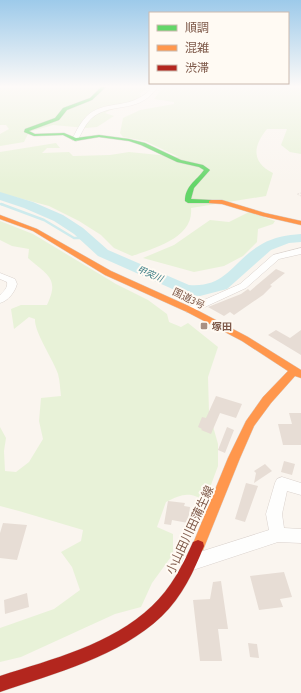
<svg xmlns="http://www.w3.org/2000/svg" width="301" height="693" font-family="'Asap Condensed','Noto Sans JP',sans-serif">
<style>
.green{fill:#e8f2d8}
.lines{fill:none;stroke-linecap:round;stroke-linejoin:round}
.stream-far1{stroke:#ceebed;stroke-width:2}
.stream{stroke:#ceebed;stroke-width:2.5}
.river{fill:#ceebed;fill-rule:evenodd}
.building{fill:#e7ddd5}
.street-casing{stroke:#dad2cd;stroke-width:1}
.fast-casing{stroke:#dad0ca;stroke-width:1}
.slow-casing{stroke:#dad0ca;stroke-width:1}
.jam-casing{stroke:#dad0ca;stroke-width:1}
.path{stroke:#ddd3ce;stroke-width:1;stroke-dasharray:0.5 1.5;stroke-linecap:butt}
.street{fill:#fefefd;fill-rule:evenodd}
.fast{fill:#63d668;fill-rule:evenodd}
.slow{fill:#ff974d;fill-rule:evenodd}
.jam{fill:#b3261e;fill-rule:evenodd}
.poi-dot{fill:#a99083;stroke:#fffaf3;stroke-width:1.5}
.labels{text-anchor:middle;stroke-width:4;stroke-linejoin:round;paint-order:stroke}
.far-water-label{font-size:9px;font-style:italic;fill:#3a7c84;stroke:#fffaf3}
.street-label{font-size:10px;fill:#7e5949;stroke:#fffaf3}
.poi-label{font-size:10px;font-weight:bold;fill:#7e5949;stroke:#fffaf3;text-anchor:start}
.near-street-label{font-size:12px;fill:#7e5949;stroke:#fffaf3}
</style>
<rect width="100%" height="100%" fill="#faf5ef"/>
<!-- green -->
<path class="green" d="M0 87H151L140 93 141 99C130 107 115 106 105 113L114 116 97 127 86 128 53 125 29 132 24 142 0 146V134L9 129 6 125H0Z
M163 87H301V154L290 152 281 145 287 129H267C253 146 251 162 273 173L266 196 191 208C194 238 154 248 132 256L114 248 101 235 79 221 49 206 0 193V152L56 143 60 148H47L42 153 69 152 73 156 110 155 129 152 179 157 145 141 123 137 120 133 123 118 140 110 174 104V102L154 99Z
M249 212 275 221 273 224 258 229 257 242 243 256 224 266 194 272 143 258 174 245 210 220 229 222Z
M0 221 33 234 116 284 148 300 167 314 169 322 181 327 188 323 218 347 208 377 209 412 218 444V466L205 501C189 491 182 494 166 502L157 527 173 534V554L152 583 141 607 115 614 21 657 0 662V628L54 609 80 590 72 567 61 552 81 541 83 530 19 511 0 506V427L6 438 4 451 5 471 16 472 29 462 43 439 39 421 41 398 61 396C60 389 60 381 58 374 53 359 34 332 35 319L29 317 14 329 11 309 21 305H47C60 278 47 275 28 258L29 249 12 246 0 240Z"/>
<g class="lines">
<!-- stream-far1 -->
<path class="stream-far1" d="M0 204 4 205"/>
<!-- stream -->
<path class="stream" d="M1 204 44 220 74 238H85"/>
<!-- river -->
<path class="river" d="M0 192 33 202 63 215 83 228 108 250 189 285C227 288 233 260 262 244 274 237 287 235 301 234V242L289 243 271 250 227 289 200 296 186 295 98 256 74 234 54 221 24 208 0 200Z"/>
</g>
<!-- building -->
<path class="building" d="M276 269 285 273 270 285 272 286 263 295 234 315 230 312 224 316 208 307 241 294 248 289 250 291Z
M276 330 290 338 301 330V355L268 335Z
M216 396 242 404 236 418 220 413 211 434 201 430 202 429 198 427 202 417 206 418Z
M289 413H301V445H283L278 424H292Z
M227 427 234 430 225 453 218 450Z
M284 461 295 464 292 475 281 472Z
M265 464 272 471 254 483 256 473 254 471Z
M246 483 258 486 245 522 235 519Z
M168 501 185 503 184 506 190 507 188 523 172 520 171 525 164 524Z
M3 523 27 525 17 560 0 558V533Z
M284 572 292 597 280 599 283 607 259 610 250 576Z
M221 581 228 629H218L222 661H200L193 600 210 599 213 582Z
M27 593 29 607 5 614 4 600Z
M248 643 257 644 259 658 250 657Z"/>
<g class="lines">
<!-- street casing -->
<g class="street-casing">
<path id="street" d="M153 87H158C152 95 145 101 136 104 122 109 104 107 92 118 85 124 82 133 77 141L72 140C76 131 81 121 89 114 109 99 131 111 153 87Z
M301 248V254L279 259 246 288 194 312H186L185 310 186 308 240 284 273 255Z
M0 273 15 279 17 284C15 292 8 301 0 303V295C4 291 8 288 7 282L0 279Z
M282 477 301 483V495L287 491 282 514 284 528 301 529V543L278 542 190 571 184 569 182 563 184 557 269 530 266 514 275 483 277 479Z"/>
</g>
<!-- fast casing -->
<g class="fast-casing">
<path id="fast" d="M101 87H106L92 100 67 110 59 120 29 131 35 134 64 133 76 138 99 135 129 139 145 143 181 160 203 165 210 170 194 188 191 199 211 200 213 201V203H188L185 201C185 186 196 181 204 170L199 167 177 162 141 145 129 141 99 137 75 141 63 135 34 136 24 132 25 129 55 118 63 108 90 98Z"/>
</g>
<!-- slow casing -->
<g class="slow-casing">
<path id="slow" d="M211 200H222L265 213 301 221V225L262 216 222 204 209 203V201Z
M0 215 37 229 111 271 193 308 248 337 301 370V378L295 376 271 403 254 426 240 458 203 550 198 552 193 550 192 546 228 458 246 421 263 397 288 371 242 341 187 312 105 275 33 231 0 219Z"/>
</g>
<!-- jam casing -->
<g class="jam-casing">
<path id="jam" d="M198 540 203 542 204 546C194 571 182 597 162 616 119 657 55 673 0 692V676C52 659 111 645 152 606 171 588 183 565 193 542Z"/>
</g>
<!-- path -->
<path class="path" d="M301 193 297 194 301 196"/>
<!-- street -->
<use href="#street" class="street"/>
<!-- fast -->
<use href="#fast" class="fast"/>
<!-- slow -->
<use href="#slow" class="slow"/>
<!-- jam -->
<use href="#jam" class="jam"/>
</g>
<!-- sky -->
<linearGradient id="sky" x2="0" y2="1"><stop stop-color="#9dcaea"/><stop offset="0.47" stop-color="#fdfaf8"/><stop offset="1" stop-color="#fdfaf8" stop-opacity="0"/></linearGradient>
<rect width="301" height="184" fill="url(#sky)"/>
<!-- markers -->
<rect class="poi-dot" x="200" y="322" width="8" height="8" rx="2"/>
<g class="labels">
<!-- far-water labels -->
<g class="far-water-label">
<text transform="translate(150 274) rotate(23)" y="3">甲突川</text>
</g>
<!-- street labels -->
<g class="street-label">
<text transform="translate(189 298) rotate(26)" y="4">国道3号</text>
</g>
<!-- poi labels -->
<g class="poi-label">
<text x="212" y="330">塚田</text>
</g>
<!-- near-street labels -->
<g class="near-street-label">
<text transform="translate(190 530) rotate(-65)" y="4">小山田川田蒲生線</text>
</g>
</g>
<!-- legend -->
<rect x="149" y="12" width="140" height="72" fill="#fffaf3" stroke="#cbbaaf"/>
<rect x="157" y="25" width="20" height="6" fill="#63d668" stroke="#cbbaaf"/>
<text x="185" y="32" font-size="12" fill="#7e5949">順調</text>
<rect x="157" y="45" width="20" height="6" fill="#ff974d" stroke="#cbbaaf"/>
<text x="185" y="52" font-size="12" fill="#7e5949">混雑</text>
<rect x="157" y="65" width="20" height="6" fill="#b3261e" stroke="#cbbaaf"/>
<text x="185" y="72" font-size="12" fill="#7e5949">渋滞</text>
</svg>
